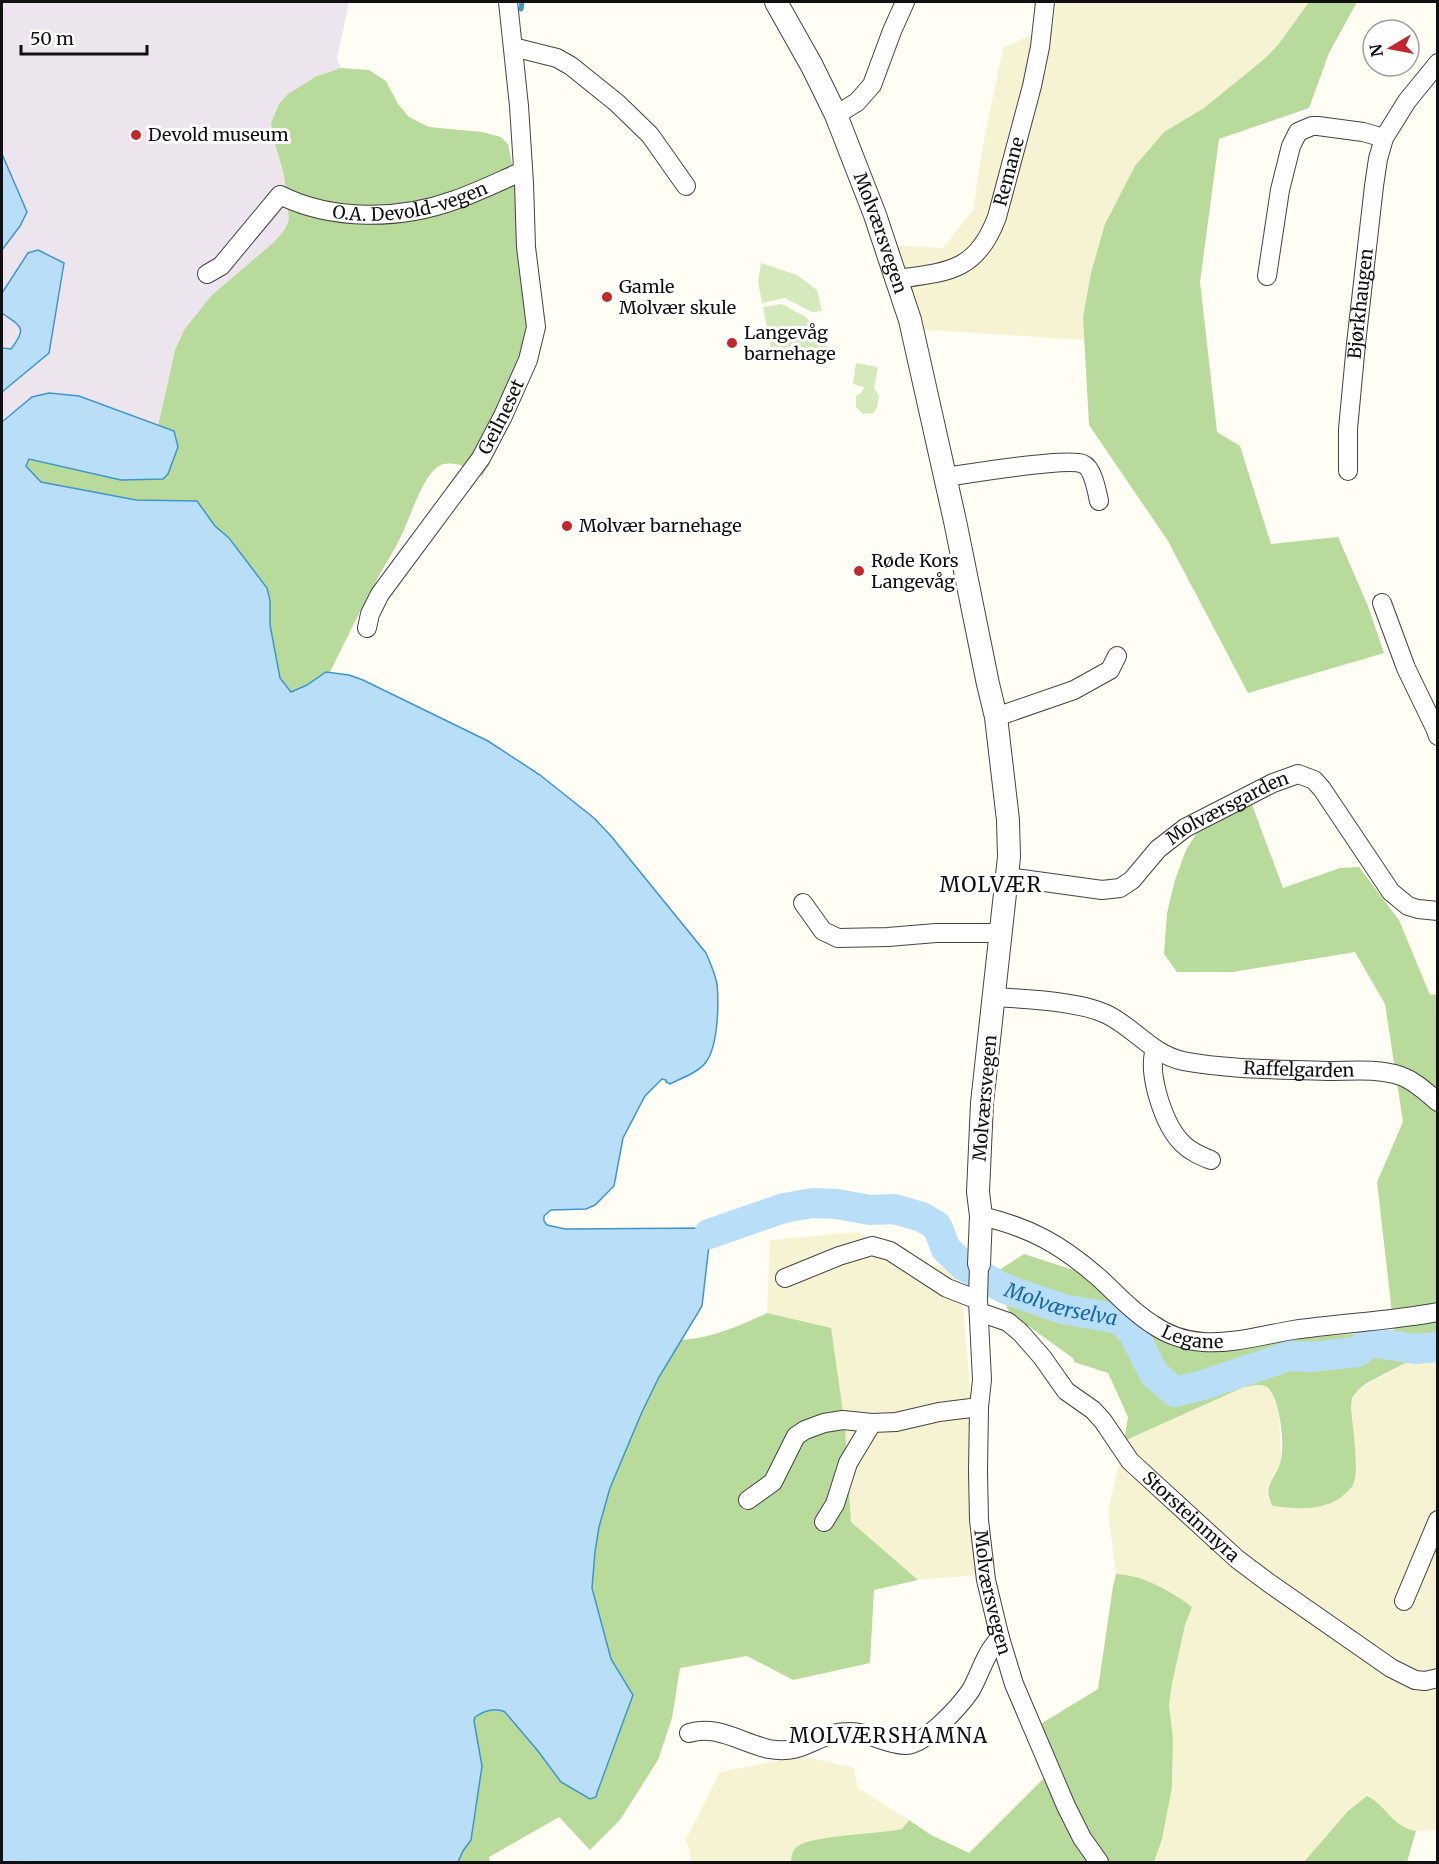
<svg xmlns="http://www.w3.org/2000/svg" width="1439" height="1864" font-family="Merriweather,serif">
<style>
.industrial{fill:#ede5ee}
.farmland{fill:#f6f3d3}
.green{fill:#d4eabc}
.forest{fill:#b8db9b}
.water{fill:#b8dff7;stroke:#3f95ce;stroke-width:1.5}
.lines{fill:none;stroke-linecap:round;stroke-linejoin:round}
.stream{stroke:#3f95ce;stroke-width:5}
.river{stroke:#b8dff7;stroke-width:30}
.minor-casing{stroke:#434343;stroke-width:20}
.tertiary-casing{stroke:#434343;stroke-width:24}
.minor{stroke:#fff;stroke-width:18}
.tertiary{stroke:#fff;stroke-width:22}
.poi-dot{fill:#c2272e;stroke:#fff;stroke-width:2}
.labels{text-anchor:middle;stroke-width:6;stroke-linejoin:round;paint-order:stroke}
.poi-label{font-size:18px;fill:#101010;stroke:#fff;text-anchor:start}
.street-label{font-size:18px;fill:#101010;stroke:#fff}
.water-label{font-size:20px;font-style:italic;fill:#1867a4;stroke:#fff}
.neighbourhood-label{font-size:20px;letter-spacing:1.5px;fill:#101010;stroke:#fff}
.quarter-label{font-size:21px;letter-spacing:1.5px;fill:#101010;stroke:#fff}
</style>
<rect width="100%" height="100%" fill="#fffdf4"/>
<!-- industrial -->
<path class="industrial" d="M2 2H349L337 59 341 68 317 76 271 123 275 144 284 175 289 220 285 229 273 243 184 330 175 350 158 426 79 396 32 397 2 422V392L49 353 28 253 2 293V250L20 226 27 212 2 154Z
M2 313 18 325 21 330 20 337 11 349 2 348Z"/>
<!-- farmland -->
<path class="farmland" d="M1057 2H1309L1278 45 1263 60 1204 108 1164 132 1083 317 1085 340 913 329 885 245 943 248 973 210 983 145 1003 48 1053 25Z
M857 1232 960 1276 971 1395 976 1477 977 1575 918 1580 851 1523 845 1426 767 1313 770 1240Z
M1437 1350V1830L1416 1831 1407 1829 1397 1824 1376 1801 1304 1862H1154L1156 1858 1173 1771V1738L1169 1705 1172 1684 1185 1625 1192 1607 1130 1575 1116 1574 1108 1512 1124 1441 1244 1387 1260 1384 1267 1387 1274 1395 1279 1413 1281 1459 1268 1488 1267 1497 1273 1506 1351 1406 1352 1398 1358 1390 1407 1362Z
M802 1756 854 1768 858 1788 909 1820 902 1829 887 1832 826 1838 800 1844 794 1850 791 1858V1862H692L686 1839 720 1772Z"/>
<!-- green -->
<path class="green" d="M761 263 797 275 817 290 822 311 812 312 785 298 762 303 758 281Z
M782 304 806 317 831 353 772 354 763 307Z
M856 363 878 367 874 388 879 396 877 407 874 413 863 414 856 407V396L862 392 864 387 853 384Z"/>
<!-- forest -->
<path class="forest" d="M1309 2H1357L1329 53 1309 108 1219 139 1200 282 1217 432 1240 446 1271 544 1338 537 1368 606 1384 653 1248 693 1168 541 1089 425 1083 317 1091 273 1105 224 1135 166 1164 132 1204 108 1263 60 1278 45Z
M341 68 369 70 386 81 398 104 409 117 429 127 482 132 501 137 508 144 516 183 537 295 500 430 489 465 482 476C472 469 452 459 439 466 423 475 410 518 402 534 396 548 387 561 380 574 362 606 346 640 330 672H326L307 685 291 692 280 679 270 625V600L230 538 215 526 197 501 136 500 41 482 26 466 29 458 121 480 174 431 158 426 175 350 184 330 212 295 273 243 285 229 289 220 284 175 275 144 271 123 279 104 288 94 317 76Z
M1251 802 1283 888 1340 868 1359 867 1399 920 1430 995 1437 994 1438 1350 1407 1362 1367 1383 1358 1390 1352 1398 1351 1407C1352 1424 1360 1471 1353 1485 1353 1486 1348 1491 1347 1492 1328 1512 1298 1509 1273 1506 1260 1486 1277 1479 1281 1459 1285 1444 1280 1397 1267 1387 1260 1383 1252 1386 1244 1387L1124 1441 1128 1417 1108 1373 1074 1362V1359L1009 1312 993 1274 1024 1254 1092 1276 1149 1331 1206 1352 1307 1338 1394 1330 1377 1182 1403 1122 1385 1004 1355 952 1233 972H1177L1164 954 1167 913 1175 880 1186 850 1201 826Z
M767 1313 831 1328 845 1426 851 1522 918 1580 874 1590 870 1663 793 1680 747 1656 680 1668 672 1718 658 1760 620 1820 590 1850 559 1817 489 1857 490 1862H458L463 1851 471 1839 482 1766 474 1721 475 1717C484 1711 494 1707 505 1712L538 1751 561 1782 596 1797 633 1696 611 1659 592 1588 595 1552 599 1527 610 1488 642 1412 659 1377 681 1340C712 1338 739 1326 767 1313Z
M1116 1574C1143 1575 1171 1591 1192 1607L1185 1625 1172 1684 1169 1705 1173 1738 1172 1787 1162 1839 1154 1862H791C791 1856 793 1849 798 1846 814 1835 879 1834 902 1829L909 1820 931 1835 969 1853 1045 1777 1034 1728 1098 1689 1113 1586Z
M1367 1796C1388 1806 1390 1826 1416 1831L1407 1862H1304L1348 1811Z"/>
<!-- water -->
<path class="water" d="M2 154 27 212 20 226 2 250Z
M38 250 64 263 49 353 2 392V348L11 349C28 327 21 327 2 313V293L28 253Z
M49 393 79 396 174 431 178 447 168 474 163 479 121 480 29 459 26 466 41 482 136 500 197 501 215 526 229 538 267 588 270 600V625L280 678 291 692 307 685 326 672 349 675 363 680 488 741 540 775 594 818 611 836 706 953C710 963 715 973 717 984 719 1004 718 1046 706 1062 698 1073 681 1078 670 1084L666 1082V1080L662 1079 645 1096 623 1138 614 1186 595 1205 586 1209 551 1210 544 1216V1221L547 1225 565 1229 711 1228 702 1306 659 1377 642 1412 610 1488 599 1527 595 1552 592 1588 611 1659 633 1695 597 1793 596 1797 590 1799 561 1782 538 1751 505 1712C494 1707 484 1711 475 1717L474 1721 482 1766 471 1840 463 1851 458 1862H2V422L32 397Z"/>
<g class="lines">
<!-- stream -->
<path class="stream" d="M521 9 522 2"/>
<!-- river -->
<path class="river" id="s1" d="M709 1234 784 1208 813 1203 837 1204 870 1210 894 1209 922 1217 937 1226 946 1249 964 1266 1003 1288 1063 1309 1119 1319 1133 1332 1154 1374 1175 1392 1203 1385 1289 1356 1311 1357 1357 1352 1369 1342 1415 1349 1438 1347"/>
<!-- minor casing -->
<g class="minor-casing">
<g id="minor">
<path d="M513 47 557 58 571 66 617 103 650 135 686 186"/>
<path d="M836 115 857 102 872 85 892 31 905 2"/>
<path id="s2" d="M207 274 221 266 280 195C332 221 400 220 455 200 478 192 500 181 523 171"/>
<path d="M1267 276 1280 190 1291 146 1298 132 1312 126H1318L1363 132 1384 138"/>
<path id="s3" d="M897 279C949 272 977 271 997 217L1032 86 1040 47 1045 2"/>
<path id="s4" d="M1348 471V429L1356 344 1374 186 1378 159 1384 138 1407 101 1438 63"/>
<path d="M945 477C968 474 1068 457 1083 464 1093 468 1097 492 1099 501"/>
<path d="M1382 603 1406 668 1435 728 1438 736"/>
<path id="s5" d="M367 628 370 614 380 594 481 458 503 416 528 360 536 327 526 247 524 183 519 106 508 2"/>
<path d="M996 717 1074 690 1110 670 1117 656"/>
<path id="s6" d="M1008 877 1102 890 1120 888 1132 880 1158 849 1185 828 1273 783 1298 774 1314 780 1322 789 1391 892 1408 906 1418 909 1438 911"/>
<path d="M803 903 823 931 838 938 888 937 936 933H1000"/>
<path id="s7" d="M994 997C1026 999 1077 1001 1106 1014 1134 1027 1151 1054 1183 1061 1231 1070 1280 1069 1328 1071 1352 1071 1377 1068 1401 1076 1415 1081 1426 1092 1438 1102"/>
<path d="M1155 1049C1147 1074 1164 1126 1183 1144 1191 1152 1201 1156 1211 1160"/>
<path id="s8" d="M981 1216C1029 1227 1060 1244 1097 1276 1115 1292 1131 1311 1152 1324 1166 1334 1185 1341 1203 1342 1233 1344 1263 1335 1293 1330 1341 1323 1390 1321 1438 1312"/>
<path id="s9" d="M979 1264 978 1300 982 1380 979 1407 978 1472 979 1520 986 1580 1000 1638 1014 1684 1066 1806 1082 1838 1099 1862"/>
<path d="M785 1278 839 1256 872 1246 890 1251 947 1288 978 1300"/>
<path id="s10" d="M979 1312 1008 1322 1020 1332 1042 1357 1066 1391 1093 1410 1103 1421 1130 1461 1237 1559 1269 1583 1391 1668 1415 1680 1425 1681 1438 1678"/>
<path d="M748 1500 773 1482 796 1436 805 1430 824 1423 843 1420 872 1423 896 1422 939 1412 979 1407"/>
<path d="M824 1522 835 1504 848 1463 872 1423"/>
<path d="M1404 1601 1438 1520"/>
<path d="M689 1733C716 1724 742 1743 769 1749 805 1756 817 1732 848 1732 868 1731 886 1745 906 1745 926 1744 960 1706 971 1690 981 1672 985 1653 1000 1638"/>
</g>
</g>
<!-- tertiary casing -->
<g class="tertiary-casing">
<g id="tertiary">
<path id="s11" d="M776 2 812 66 836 115 875 215 910 320 955 521 988 684 996 717 1008 820 1009 857 982 1103 978 1192 981 1216 979 1264"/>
</g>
</g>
<!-- minor -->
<use href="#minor" class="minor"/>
<!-- tertiary -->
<use href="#tertiary" class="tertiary"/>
</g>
<!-- markers -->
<g class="poi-dot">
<circle cx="136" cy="135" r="6"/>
<circle cx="607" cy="297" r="6"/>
<circle cx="732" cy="343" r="6"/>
<circle cx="567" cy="526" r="6"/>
<circle cx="859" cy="571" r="6"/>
</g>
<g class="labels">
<!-- poi labels -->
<g class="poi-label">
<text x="148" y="141">Devold museum</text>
<text x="619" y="293">Gamle<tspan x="619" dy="21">Molvær skule</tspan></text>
<text x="744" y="339">Langevåg<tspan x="744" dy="21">barnehage</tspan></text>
<text x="579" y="532">Molvær barnehage</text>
<text x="871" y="567">Røde Kors<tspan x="871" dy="21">Langevåg</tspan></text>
</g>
<!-- street labels -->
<g class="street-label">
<text dy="6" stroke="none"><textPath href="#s3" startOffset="174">Remane</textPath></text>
<text dy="6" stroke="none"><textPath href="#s2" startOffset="243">O.A. Devold-vegen</textPath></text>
<text dy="6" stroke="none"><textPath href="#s11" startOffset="254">Molværsvegen</textPath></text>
<text dy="6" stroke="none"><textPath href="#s4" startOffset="168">Bjørkhaugen</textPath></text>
<text dy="6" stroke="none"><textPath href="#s5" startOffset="252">Geilneset</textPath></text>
<text dy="6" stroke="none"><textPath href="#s6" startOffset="249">Molværsgarden</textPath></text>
<text dy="6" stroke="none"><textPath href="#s7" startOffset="321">Raffelgarden</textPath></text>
<text transform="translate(985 1098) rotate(-85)" y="6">Molværsvegen</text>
<text dy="6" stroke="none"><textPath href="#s8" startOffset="249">Legane</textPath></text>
<text dy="6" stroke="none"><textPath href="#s10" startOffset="300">Storsteinmyra</textPath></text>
<text dy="6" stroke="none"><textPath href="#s9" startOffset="330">Molværsvegen</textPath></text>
</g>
<!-- water labels -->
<g class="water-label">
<text dy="7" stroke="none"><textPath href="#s1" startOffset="392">Molværselva</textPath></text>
</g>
<!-- neighbourhood labels -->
<g class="neighbourhood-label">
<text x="889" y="1743">MOLVÆRSHAMNA</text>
</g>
<!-- quarter labels -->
<g class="quarter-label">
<text x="991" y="892">MOLVÆR</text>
</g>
</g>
<!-- border -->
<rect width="1439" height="1864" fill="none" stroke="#101010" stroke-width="6"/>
<!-- north arrow -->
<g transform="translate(1391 48) rotate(260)"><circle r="28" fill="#ffffff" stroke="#9f9f9f" stroke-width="1.5"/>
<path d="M0-4.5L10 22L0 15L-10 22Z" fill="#c2272e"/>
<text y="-9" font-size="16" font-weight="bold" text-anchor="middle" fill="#101010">N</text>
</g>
<!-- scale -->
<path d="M21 45v9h126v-9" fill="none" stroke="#101010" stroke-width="3"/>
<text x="30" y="45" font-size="18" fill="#101010" stroke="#ffffff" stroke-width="4.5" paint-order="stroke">50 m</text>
</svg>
